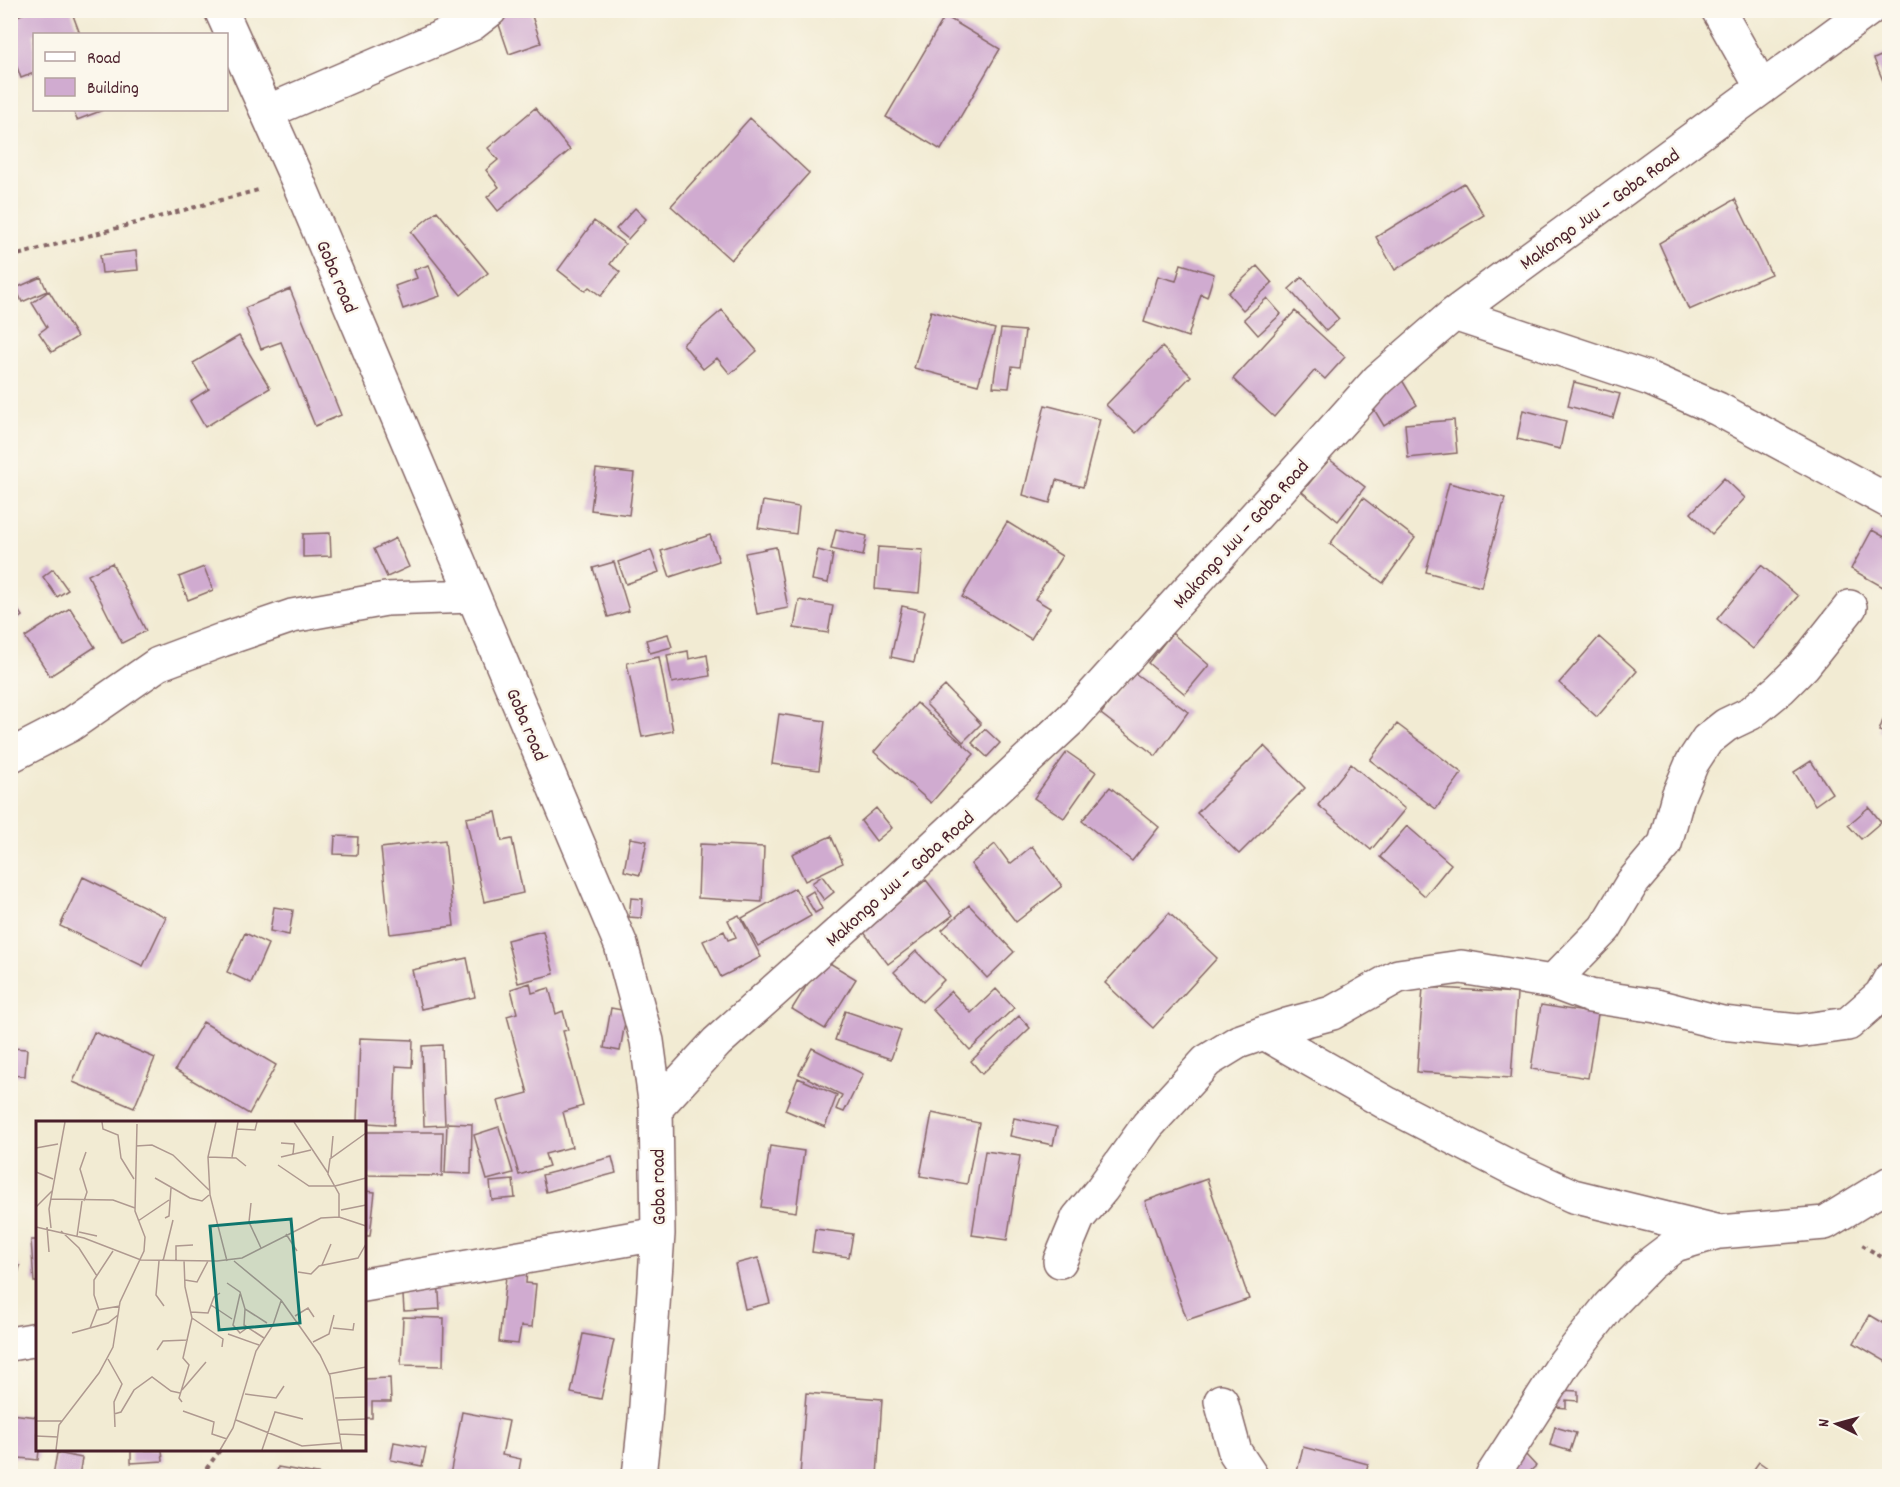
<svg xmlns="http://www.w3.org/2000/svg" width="1900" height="1487" font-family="Dekko,sans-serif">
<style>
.building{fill:#d0abd0}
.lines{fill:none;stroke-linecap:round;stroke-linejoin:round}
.minor-casing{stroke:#856666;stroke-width:36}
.path{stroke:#856666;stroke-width:4;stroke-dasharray:4.5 4.5;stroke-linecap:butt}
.minor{stroke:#fff;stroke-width:33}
.labels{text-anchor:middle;stroke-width:5;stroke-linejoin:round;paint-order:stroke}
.street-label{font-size:20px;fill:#4a1f2b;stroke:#fbf7ec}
.inset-road{fill:none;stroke:#af9990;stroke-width:1.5}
.view{fill:#0f766e;fill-opacity:0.15;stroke:#0f766e;stroke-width:3}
.inset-edge{fill:none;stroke:#4a1f2b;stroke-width:3}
</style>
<rect width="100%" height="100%" fill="#fbf7ec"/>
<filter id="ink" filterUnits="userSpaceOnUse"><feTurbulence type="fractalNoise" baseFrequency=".0167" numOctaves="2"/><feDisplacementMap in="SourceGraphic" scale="12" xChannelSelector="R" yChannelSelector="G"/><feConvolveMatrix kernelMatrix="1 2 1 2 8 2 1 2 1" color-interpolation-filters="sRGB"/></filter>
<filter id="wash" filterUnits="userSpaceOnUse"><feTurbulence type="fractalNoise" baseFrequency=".008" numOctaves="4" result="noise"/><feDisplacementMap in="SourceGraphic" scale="24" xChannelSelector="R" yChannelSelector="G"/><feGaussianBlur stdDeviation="1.35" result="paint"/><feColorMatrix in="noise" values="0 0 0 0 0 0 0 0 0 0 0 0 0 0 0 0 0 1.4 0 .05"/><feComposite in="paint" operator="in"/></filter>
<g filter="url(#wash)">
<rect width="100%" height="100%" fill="#f2ebd3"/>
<g id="blocks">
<!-- building -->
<path class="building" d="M32 10H71L80 34H34V73L21 78 10 48V19Z
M502 10H530L541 43 509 54 495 13Z
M945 16 1000 49 941 150 886 117Z
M1890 52V80L1884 83 1874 59Z
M535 108 570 150 498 211 487 197 499 187 486 170 498 160 488 148Z
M73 110H103L77 120Z
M750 118 809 173 731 260 671 206Z
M1464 183 1484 215 1395 270 1376 237Z
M1735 199 1771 274 1689 310 1659 243Z
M635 208 646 219 628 239 616 229Z
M437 211 488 273 461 295 411 232Z
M594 221 625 244 610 264 620 272 601 296 589 287 585 291 558 270Z
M136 251 138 270 102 273 100 255Z
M1181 264 1214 274 1207 297 1201 294 1188 337 1144 322 1158 276 1176 281Z
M429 265 440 296 403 309 395 286 417 278 414 270Z
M1257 266 1272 283 1243 310 1228 293Z
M41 277 47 291 22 302 16 288Z
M1302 277 1339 319 1326 331 1289 289Z
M290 289 341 415 315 426 281 342 261 349 245 308Z
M49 291 77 337 52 352 39 333 47 327 32 303Z
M1267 298 1281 314 1258 335 1244 319Z
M722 310 757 351 730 374 717 358 703 369 683 344Z
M931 311 995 329 978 385 914 368Z
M1295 311 1345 357 1325 379 1315 370 1274 417 1233 379Z
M1001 329 1025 331 1020 367 1012 366 1009 388 993 387Z
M239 336 270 388 205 427 190 401 209 389 193 363Z
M1162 347 1191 376 1136 433 1106 405Z
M1402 380 1417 405 1384 426 1369 401Z
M1574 382 1620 394 1613 418 1568 406Z
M1045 405 1100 419 1083 487 1056 480 1050 503 1023 495Z
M1523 410 1566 421 1560 449 1517 439Z
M1454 420 1457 453 1408 458 1405 424Z
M1329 459 1365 487 1338 521 1302 492Z
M596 469 634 473 629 515 591 510Z
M1724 478 1745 498 1712 534 1691 513Z
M1449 483 1505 498 1481 587 1426 572Z
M1363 498 1415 538 1383 583 1330 544Z
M763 501 799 507 796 534 758 528Z
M1007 522 1062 556 1035 599 1050 608 1031 639 962 597Z
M836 529 867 536 863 556 831 549Z
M1872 530 1890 540V591L1851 569Z
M330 533 331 556 303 557V534Z
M710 535 719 561 670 577 661 551Z
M396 538 409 567 387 577 374 549Z
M776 547 788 608 757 614 745 553Z
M878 547 923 550 919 593 875 589Z
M651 550 659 572 626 584 618 562Z
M818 550 833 554 828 583 812 580Z
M614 562 629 611 608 617 593 568Z
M112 563 146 631 122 643 88 575Z
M1761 565 1798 596 1753 649 1717 619Z
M204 567 213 590 188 600 179 577Z
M53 569 68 590 57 597 43 577Z
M10 598 22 616 10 624Z
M799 600 833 606 828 633 794 628Z
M902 606 925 611 914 662 891 657Z
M70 608 95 647 50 676 25 637Z
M1172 633 1209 665 1185 694 1148 663Z
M668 634 672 647 650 653 646 640Z
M1599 637 1637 671 1597 717 1559 683Z
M688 651 689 659 707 655 710 676 672 683 667 655Z
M659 657 673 731 642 737 627 663Z
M1132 671 1188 712 1156 756 1101 714Z
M945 686 981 724 963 742 926 704Z
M1890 701V734L1879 731Z
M917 703 974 754 931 803 874 752Z
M779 714 825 721 819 770 772 764Z
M1397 724 1462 773 1436 809 1370 760Z
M985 729 1000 743 987 757 972 743Z
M1264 746 1305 788 1239 854 1197 813Z
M1067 752 1096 772 1064 818 1034 798Z
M1811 761 1832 793 1815 805 1794 772Z
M1351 764 1405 809 1371 850 1318 805Z
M1110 787 1159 827 1132 861 1082 821Z
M1869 807 1881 822 1861 839 1848 825Z
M876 808 892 828 876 841 861 821Z
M496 812 502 841 512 839 523 893 484 902 466 818Z
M1407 826 1451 864 1425 896 1380 857Z
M335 836 358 837 357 855 334 854Z
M831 836 843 863 805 881 792 854Z
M630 838 647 841 640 875 624 871Z
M445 840 454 926 390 934 381 848Z
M700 844 764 847 762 902 698 898Z
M995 844 1010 864 1032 846 1062 886 1016 922 971 864Z
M822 876 834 892 824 900 812 883Z
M83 877 166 917 143 966 60 926Z
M926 880 953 915 888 964 863 931Z
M795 888 811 916 758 946 742 918Z
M813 891 822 909 815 913 805 896Z
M631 898 643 899 641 918 629 917Z
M969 905 1014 952 987 978 942 930Z
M274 907 293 910 289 935 270 931Z
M1169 913 1217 958 1153 1028 1105 983Z
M739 915 761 957 721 977 703 941 724 931 728 940 736 937 728 920Z
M543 931 554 974 518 983 507 940Z
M245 933 268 944 251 983 227 972Z
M916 951 944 980 922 1002 894 972Z
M467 958 475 997 421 1009 412 970Z
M823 959 856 979 825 1029 792 1009Z
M530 983 532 993 549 988 556 1014 563 1011 568 1030 563 1031 583 1106 563 1112 572 1147 545 1154 549 1166 519 1175 498 1101 528 1093 507 1016 517 1013 511 989Z
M1423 987 1517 993 1511 1078 1417 1072Z
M996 989 1014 1008 970 1050 932 1009 951 991 971 1013Z
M1541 1005 1598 1014 1588 1078 1531 1069Z
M611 1008 627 1011 620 1051 604 1048Z
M845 1011 901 1030 891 1059 835 1040Z
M1019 1016 1030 1028 982 1074 971 1061Z
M203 1022 276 1065 249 1114 175 1070Z
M94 1032 155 1058 134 1108 73 1082Z
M360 1038 413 1040 412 1067 396 1066 394 1125 357 1122Z
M442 1045 445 1125 424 1126 422 1046Z
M10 1048 27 1049 25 1076 10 1075Z
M812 1048 863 1074 844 1112 836 1109 842 1095 799 1074Z
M798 1078 837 1095 825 1127 785 1110Z
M932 1113 979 1123 967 1184 920 1176Z
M1014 1118 1057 1127 1053 1145 1010 1136Z
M447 1123 472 1124 471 1174 445 1173Z
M499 1127 513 1173 487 1180 474 1135Z
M364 1132H443L442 1176 364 1175Z
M770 1146 804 1151 796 1212 761 1207Z
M985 1151 1020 1156 1007 1240 972 1235Z
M612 1157 616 1173 546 1192 542 1175Z
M1207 1179 1249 1299 1187 1320 1145 1201Z
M513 1180 515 1198 492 1200 490 1182Z
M364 1191 375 1192 370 1236H364Z
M815 1229 853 1234 849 1257 812 1252Z
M31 1240H38V1282H34Z
M758 1258 770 1303 745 1309 735 1264Z
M10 1264 20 1266 11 1300H10Z
M507 1267 527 1269 526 1283 536 1284 532 1327 521 1326 518 1344 499 1342Z
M438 1278 440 1309 404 1311 402 1280Z
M1870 1315 1890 1327V1364L1854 1343Z
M403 1317 444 1318 443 1366 401 1365Z
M583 1334 614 1340 601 1399 571 1393Z
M390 1378 391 1402H372V1418H364V1379Z
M1558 1390 1578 1391V1401L1566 1400V1408L1557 1407Z
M806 1393 882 1399 877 1476H800Z
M462 1412 509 1421 502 1455 521 1459 518 1476H457L450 1475Z
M10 1414 38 1417V1450H39L38 1460 10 1457Z
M1555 1427 1576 1433 1570 1451 1550 1445Z
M394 1442 426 1448 422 1466 391 1460Z
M1303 1447 1368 1464 1365 1476H1296Z
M131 1450H162L163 1461 131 1463Z
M57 1453 82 1458 79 1476H53Z
M1525 1454 1536 1466 1525 1476H1505Z
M1759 1462 1779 1476H1749Z
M278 1467 322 1475V1476H276Z"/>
</g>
</g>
<g filter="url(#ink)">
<use href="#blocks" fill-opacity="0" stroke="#856666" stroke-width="1.5"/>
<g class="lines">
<!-- minor casing -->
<g class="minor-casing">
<path id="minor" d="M221 10 297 179 621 945 647 1041 656 1108 658 1234 645 1420 639 1476
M1718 10 1762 88
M267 112 472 24 490 10
M1454 314 1650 379 1718 409 1890 502
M10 756 70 725 158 664 222 640 292 616 386 599 473 596
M1552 982 1590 996 1656 1006 1722 1023 1798 1031 1848 1024 1881 995 1890 979
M1264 1033 1388 1104 1512 1168 1573 1196 1720 1232 1825 1223 1890 1183
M656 1108 717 1042 899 879 1071 719 1289 479 1378 380 1454 314 1868 10
M1060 1261 1078 1218 1102 1189 1148 1125 1207 1061 1238 1042 1287 1025 1332 1013 1398 976 1461 967 1552 982 1605 928 1632 883 1665 844 1678 796 1692 763 1707 740 1726 725 1751 713 1780 689 1804 665 1850 607
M364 1285 658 1234
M10 1344 38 1339
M1221 1401 1235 1452 1251 1476
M1492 1476 1565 1362 1609 1306 1650 1264 1675 1245 1718 1232"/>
</g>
<!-- path -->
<path class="path" d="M10 257 262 189
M1862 1245 1890 1262
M201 1476 220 1450"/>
<!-- minor -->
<use href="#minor" class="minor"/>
</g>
</g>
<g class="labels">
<!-- street labels -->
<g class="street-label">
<text transform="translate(1599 208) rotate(-36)" y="7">Makongo Juu – Goba Road</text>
<text transform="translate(338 276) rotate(67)" y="7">Goba road</text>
<text transform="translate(1240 533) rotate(-48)" y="7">Makongo Juu – Goba Road</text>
<text transform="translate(528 724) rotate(67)" y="7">Goba road</text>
<text transform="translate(899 878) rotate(-42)" y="7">Makongo Juu – Goba Road</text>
<text transform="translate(657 1187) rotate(-91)" y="7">Goba road</text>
</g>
</g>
<!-- overview -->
<g transform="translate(36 1121)">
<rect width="330" height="330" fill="#f2ebd3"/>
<path class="inset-road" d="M66 1 67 8 82 14 85 37 98 58M180 1 172 36 174 74 191 140M258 1 292 52M201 8 219 9 221 1M245 22 258 23 257 33M100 25 116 24 137 34 173 69M0 27 22 23M172 36 200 37 210 45M196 36 202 1M245 36 275 29M295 37 297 15M242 44 273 65H299M0 51 17 58M119 57 154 77 166 80 173 74M299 65 330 57M15 78 77 79 99 87M48 80 51 71 44 48 50 31M215 82 213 101 225 127M0 86 16 70M305 89 330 84M303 96V73L292 53 294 38 330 12M129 97 133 95 135 67M102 100 133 79M0 106 48 117 105 139 181 140 206 137 285 97 303 96 330 105M11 106 13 131M15 107 13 88 29 1M25 110 43 127 61 155M43 111 61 115M250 113 261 130M41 115 46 80M123 140 120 174 128 185M127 140 137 99M140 140V125L157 124M198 140 245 179 284 234 294 255 306 329M286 144 295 123M262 151 275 153 283 145 322 137 330 123M149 159 161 161 172 140M191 162 204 171 209 188 231 202M204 173 197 204 204 212 211 207M175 184 196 198M209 188 208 204 228 217M63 189 58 174V159L77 130M155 191 172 192 178 176 184 172M259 195 272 187 278 196M156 197 187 218 186 226M54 207 61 189 84 185M297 207 317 209 318 202M36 212 72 202 82 194M192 213 223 224M277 221 293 213 298 194M121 229 127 220 152 219M72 238 86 263 78 281 79 306M293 253 330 246M146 269 170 241M209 273 240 277 248 265M299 277 330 276M146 281 143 277 153 244 147 237 156 197 149 166 148 139M147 290 178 301 176 313 191 318M78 293 85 291 98 269 116 256 135 270 144 272M200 299 266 325 304 322M302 299 330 298M0 300H26M303 313 330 314M0 315 22 316M20 329 23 304 63 252 77 226 84 181 108 130 109 116 99 90 101 3M184 329 197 307 220 230 237 204 245 180M226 329 239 291 267 298"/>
<path class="view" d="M255 98 264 202 183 209 174 105Z"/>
<rect width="330" height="330" class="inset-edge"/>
</g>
<!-- margin -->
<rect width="1900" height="1487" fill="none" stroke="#fbf7ec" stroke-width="36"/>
<!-- legend -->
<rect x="33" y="33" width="195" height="78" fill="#fbf7ec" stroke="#b4a19f" stroke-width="1.5"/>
<rect x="45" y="52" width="30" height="9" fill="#ffffff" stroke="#b4a19f" stroke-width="1.5"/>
<text x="87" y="63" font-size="18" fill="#4a1f2b">Road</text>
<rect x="45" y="78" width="30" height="18" fill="#d0abd0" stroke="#b4a19f" stroke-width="1.5"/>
<text x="87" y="93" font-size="18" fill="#4a1f2b">Building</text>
<!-- north arrow -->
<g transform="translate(1837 1424) rotate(275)" stroke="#fbf7ec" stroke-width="4.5" paint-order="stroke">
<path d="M0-4.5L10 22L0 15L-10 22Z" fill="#4a1f2b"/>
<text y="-9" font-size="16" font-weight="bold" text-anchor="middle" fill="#4a1f2b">N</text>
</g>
</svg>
